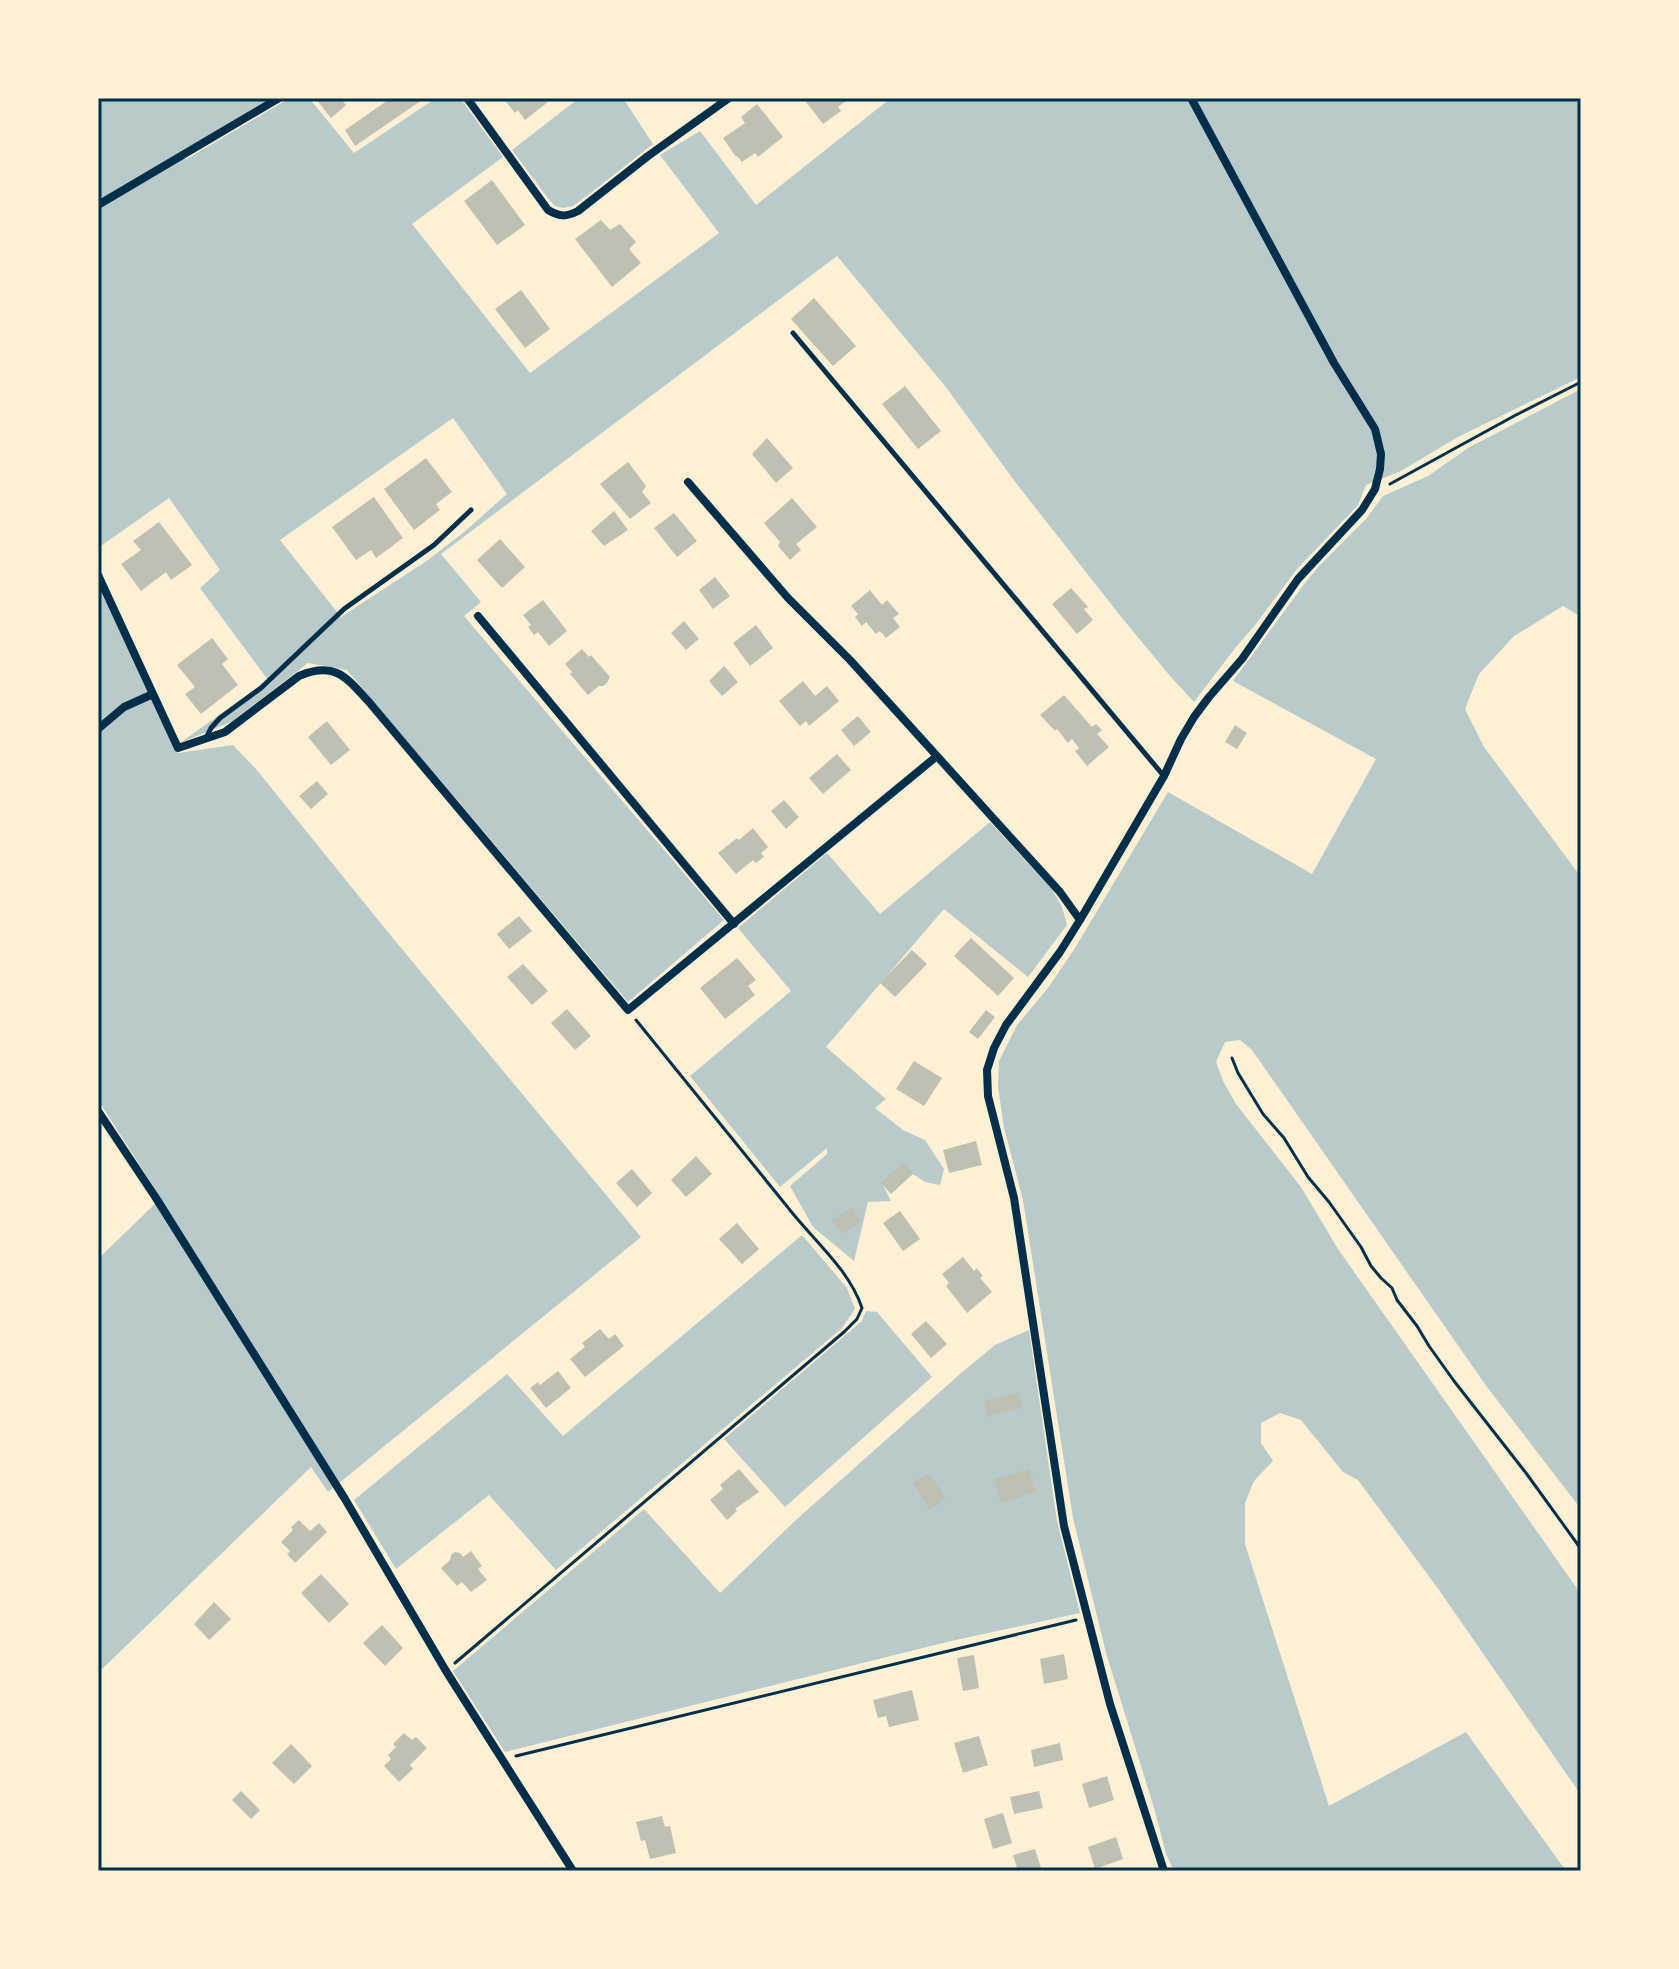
<svg xmlns="http://www.w3.org/2000/svg" width="1679" height="1969" font-family="'Golos Text',sans-serif">
<style>
.green{fill:#b9caca;fill-rule:evenodd}
.building{fill:#bec0b2}
.lines{fill:none;stroke-linecap:round;stroke-linejoin:round}
.path{stroke:#003049;stroke-width:3}
.service{stroke:#003049;stroke-width:5}
.minor{stroke:#003049;stroke-width:8}
.neatline{fill:none;stroke:#003049;stroke-width:3}
</style>
<rect width="100%" height="100%" fill="#fdf0d5"/>
<!-- green -->
<path class="green" d="M98 98H271L184 150 185 160 290 98H309L354 153 436 98H460L503 157 412 224 530 373 719 233 660 155 700 131 756 205 891 98H1581V377L1458 437 1401 471 1366 485 1358 505 1297 569 1256 624 1236 647 1194 702 1170 676 1122 618 1016 483 945 386 837 256 441 554 481 602 464 616 724 920 628 1002 347 670 308 663 231 722 180 743 268 680 200 588 220 570 169 498 98 548ZM453 418 507 494 464 532 428 560 341 617 280 540Z
M579 98H623L653 144 596 189 573 206 563 208 555 206 547 197 512 150Z
M1581 389V617L1563 606 1514 636 1479 674 1465 709 1484 747 1581 877V1509L1487 1387 1252 1050 1240 1040 1225 1042 1216 1062 1223 1081 1236 1104 1301 1187 1338 1249 1581 1594V1795L1439 1590 1358 1480 1343 1472 1301 1420 1280 1413 1261 1423V1443L1273 1461 1254 1481 1245 1503V1544L1329 1806 1466 1732 1566 1871H1174L1166 1854 1154 1808 1106 1653 1073 1518 1023 1200 1004 1128 998 1087 999 1061 1017 1025 1048 988 1075 948 1168 792 1312 874 1376 759 1233 681 1305 583 1320 565 1366 519 1383 496 1428 476 1468 448Z
M98 585 178 753 233 745 256 769 387 931 641 1237 328 1492 311 1467 98 1673V1259L161 1198 98 1100Z
M990 822 1051 888 1062 907 1067 925 1028 977 944 909 826 1047 886 1099 875 1108 903 1130 925 1140 944 1169 940 1185 925 1182 913 1174 882 1183 891 1201 868 1202 854 1261 813 1227 790 1186 827 1154V1148L780 1187 690 1076 791 991 738 928 827 853 880 914Z
M802 1235 847 1288 855 1309 842 1328 556 1570 489 1495 396 1569 354 1500 507 1374 563 1436Z
M866 1311 877 1312 932 1377 785 1507 724 1439 862 1321Z
M1029 1330 1057 1521 1080 1613 951 1641 505 1752 453 1671 644 1509 720 1593 797 1519 960 1374 995 1345Z"/>
<!-- building -->
<path class="building" d="M315 98H340L346 105 331 118Z
M391 98H425L355 146 345 130Z
M503 98H545L548 102 525 120 518 110 515 113Z
M803 98H850L838 107 841 111 823 124Z
M757 104 783 137 758 157 755 153 742 162 737 156 736 157 723 138 745 123 741 117Z
M492 180 525 225 497 245 464 201Z
M601 220 610 230 620 224 636 242 629 249 641 263 612 287 575 239Z
M521 290 550 329 525 348 495 309Z
M814 298 856 346 833 366 791 319Z
M905 386 941 431 918 449 882 404Z
M767 438 793 468 776 483 752 454Z
M426 458 452 492 436 504 440 510 414 530 384 489Z
M628 462 646 486 642 492 651 503 630 519 600 484Z
M374 497 403 538 376 558 371 550 356 560 332 527Z
M792 498 817 527 796 544 801 550 790 560 778 546 780 542 764 523Z
M614 511 628 530 604 546 591 531Z
M674 513 697 541 677 557 654 528Z
M159 522 192 565 171 580 166 572 141 591 121 564 141 550 133 541Z
M500 539 525 567 502 588 477 560Z
M715 577 730 596 713 609 699 590Z
M1071 588 1088 607 1084 609 1093 620 1077 634 1052 604Z
M870 590 882 605 887 600 899 614 893 618 900 627 886 638 880 631 876 634 866 622 862 626 855 617 858 614 851 606Z
M543 600 567 631 549 646 538 632 534 635 528 627 531 625 523 615Z
M684 621 699 639 686 650 671 633Z
M756 625 773 648 750 666 733 643Z
M212 638 228 659 222 664 238 685 201 714 185 694 195 687 177 665Z
M582 649 589 657 591 655 610 677 607 683 603 686H599L588 695 570 674 572 672 565 664Z
M724 666 738 682 722 696 709 681Z
M803 681 815 696 827 686 839 701 809 726 806 721 800 726 779 701Z
M1064 695 1092 727 1096 724 1102 730 1097 734 1109 747 1087 766 1075 751 1079 748 1072 739 1068 743 1057 729 1055 731 1040 715Z
M858 716 871 732 854 746 841 730Z
M327 721 350 750 331 765 308 737Z
M1235 725 1247 733 1237 749 1225 742Z
M837 754 851 770 823 794 809 778Z
M317 781 328 794 311 809 299 796Z
M784 800 799 817 786 829 771 811Z
M753 828 768 847 761 853 764 857 756 863 753 860 736 874 718 853 737 838 739 840Z
M519 916 532 931 509 949 497 934Z
M971 938 1014 978 998 996 954 956Z
M912 950 927 964 895 997 880 983Z
M737 958 756 980 748 986 755 995 725 1019 700 988Z
M523 964 548 991 532 1005 507 977Z
M567 1009 591 1036 575 1050 551 1023Z
M986 1010 995 1017 978 1039 969 1032Z
M914 1061 942 1078 924 1106 896 1089Z
M976 1141 982 1165 949 1173 943 1150Z
M696 1156 712 1174 686 1197 671 1180Z
M903 1163 913 1174 891 1194 881 1183Z
M632 1169 652 1193 637 1207 616 1183Z
M851 1208 861 1221 842 1234 832 1221Z
M900 1211 920 1239 903 1251 883 1223Z
M737 1223 759 1249 742 1264 719 1239Z
M963 1257 974 1271 977 1268 983 1276 980 1278 992 1292 967 1313 946 1286 949 1283 942 1274Z
M926 1321 947 1344 931 1358 911 1334Z
M600 1329 609 1339 615 1334 624 1346 585 1377 570 1359 585 1347 582 1343Z
M558 1371 571 1388 546 1408 530 1388 538 1382 540 1385Z
M1018 1392 1023 1407 988 1417 984 1401Z
M739 1469 759 1492 735 1509 737 1511 727 1520 710 1500 723 1489 720 1485Z
M1029 1469 1036 1492 1001 1503 994 1479Z
M929 1473 946 1499 929 1509 913 1483Z
M299 1520 310 1531 319 1523 327 1532 295 1563 287 1554 290 1551 281 1542 293 1530 291 1527Z
M471 1551 482 1566 478 1569 487 1580 471 1592 462 1582 457 1586 441 1568 450 1560 451 1555 455 1552 460 1553 463 1557Z
M321 1574 349 1604 329 1623 301 1593Z
M214 1602 231 1619 209 1640 194 1624Z
M382 1625 403 1648 385 1666 363 1643Z
M1064 1654 1068 1679 1044 1684 1040 1659Z
M974 1655 979 1688 963 1691 957 1658Z
M912 1690 919 1720 889 1727 886 1716 878 1718 873 1700Z
M404 1733 412 1740 416 1737 427 1748 410 1765 413 1769 399 1782 384 1766 391 1759 388 1755 396 1747 393 1744Z
M979 1736 988 1765 963 1773 954 1743Z
M1060 1743 1063 1760 1034 1767 1031 1750Z
M291 1744 312 1766 294 1784 272 1763Z
M1107 1776 1114 1800 1089 1808 1082 1784Z
M241 1791 260 1810 251 1819 232 1800Z
M1039 1791 1043 1808 1014 1814 1010 1797Z
M1003 1813 1012 1843 993 1849 984 1819Z
M662 1816 665 1827 670 1826 676 1853 650 1859 645 1840 641 1841 636 1822Z
M1116 1837 1123 1859 1095 1869 1088 1847Z
M1035 1849 1042 1871H1018L1013 1855Z"/>
<g class="lines">
<!-- path -->
<path class="path" d="M1390 484 1514 416 1581 382
M1232 1058 1238 1073 1263 1114 1284 1138 1308 1177 1329 1202 1361 1247 1371 1266 1381 1278 1392 1288 1397 1300 1417 1326 1429 1346 1454 1381 1526 1473 1581 1549
M455 1663 844 1332 857 1319 862 1308C850 1272 818 1244 794 1215 741 1150 689 1085 636 1020
M516 1756 1076 1620"/>
<!-- service -->
<path class="service" d="M793 333 1163 775
M206 738 211 728 220 718 261 688 344 609 434 545 471 510"/>
<!-- minor -->
<path class="minor" d="M467 98 548 210C560 217 566 217 578 211L648 156 729 98
M98 205 279 98
M688 482 788 598 850 660 1060 892 1080 920 1060 952 1006 1025 994 1048 987 1070 988 1096 1014 1198 1064 1526 1110 1704 1164 1871
M98 575 178 748 225 732 299 676C335 661 346 677 369 702L628 1010 937 756
M478 616 734 924
M98 729 124 707 153 694
M1080 920 1164 776 1181 739 1194 717 1209 697 1242 659 1298 579 1362 510 1375 489 1380 469 1381 454 1375 429 1334 363 1191 98
M98 1111 156 1198 345 1499 446 1671 573 1871"/>
</g>
<!-- border -->
<rect width="1679" height="1969" fill="none" stroke="#fdf0d5" stroke-width="200"/>
<rect x="100" y="100" width="1479" height="1769" class="neatline"/>
</svg>
